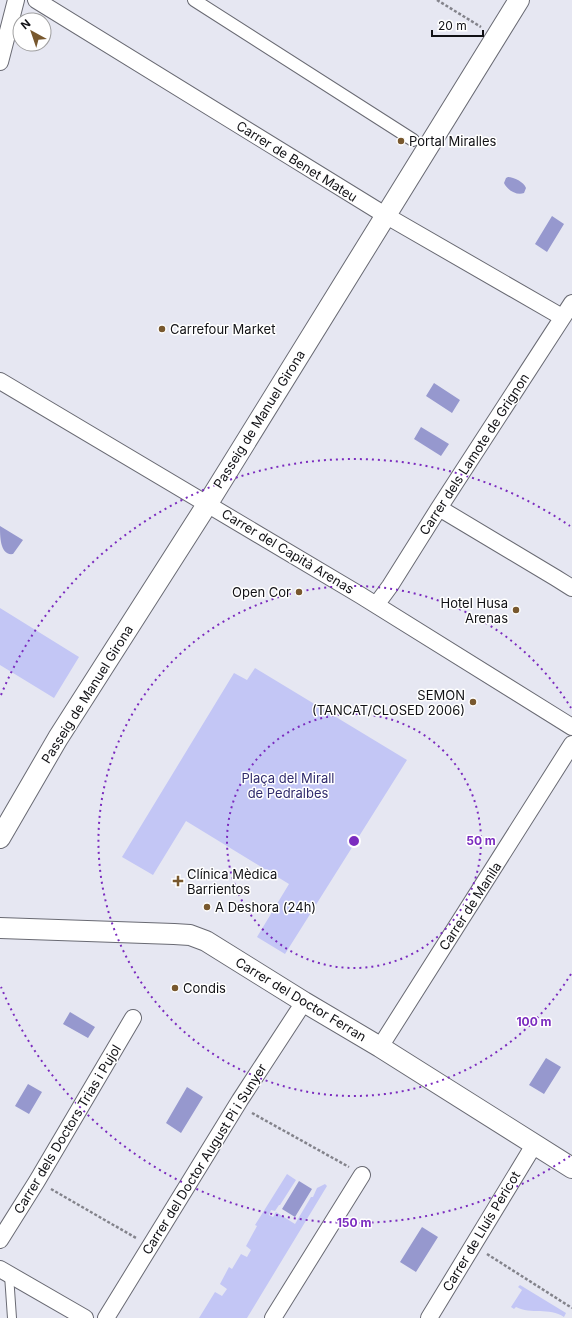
<svg xmlns="http://www.w3.org/2000/svg" width="572" height="1318" font-family="Inter,sans-serif">
<style>
.green{fill:#c3c6f5}
.water{fill:#9698ce}
.lines{fill:none;stroke-linecap:round;stroke-linejoin:round}
.service-casing{stroke:#696a73;stroke-width:10}
.pedestrian-casing{stroke:#696a73;stroke-width:14}
.minor-casing{stroke:#696a73;stroke-width:18}
.tertiary-casing{stroke:#696a73;stroke-width:22}
.path{stroke:#83838b;stroke-width:2.5;stroke-dasharray:3 2;stroke-linecap:butt}
.service{stroke:#fff;stroke-width:8}
.pedestrian{stroke:#fff;stroke-width:12}
.minor{stroke:#fff;stroke-width:16}
.tertiary{stroke:#fff;stroke-width:20}
.ring{fill:none;stroke:#7b2cbf;stroke-width:2;stroke-dasharray:2 4}
.poi-dot{fill:#78582e;stroke:#fff;stroke-width:1.5}
.labels{text-anchor:middle;stroke-width:3;stroke-linejoin:round;paint-order:stroke}
.poi-label{font-size:13px;fill:#111115;stroke:#fff;text-anchor:start}
.street-label{font-size:13px;fill:#111115;stroke:#fff}
.park-label{font-size:13px;fill:#302b6c;stroke:#fff}
.centre{fill:#7b2cbf;stroke:#fff;stroke-width:2}
.ring-label{font-size:12px;text-anchor:middle;font-weight:bold;fill:#7b2cbf;stroke:#fff;stroke-width:3;stroke-linejoin:round;paint-order:stroke}
</style>
<rect width="100%" height="100%" fill="#e6e7f2"/>
<!-- green -->
<path class="green" d="M0 608 79 657 54 698 0 665Z
M255 668 407 760 285 954 257 937 289 884 186 821 153 875 122 857 234 673 247 680Z
M287 1174 296 1180 280 1205H279L275 1211 271 1210 269 1215 273 1217 276 1212 295 1224 311 1197H313L317 1188 325 1184 327 1186 247 1318H199L215 1292 222 1296 227 1289 220 1284 229 1267 232 1269 241 1254 247 1257 251 1250 246 1246 257 1226 255 1225Z
M520 1285 566 1313 564 1317C549 1307 531 1315 516 1307L514 1309 511 1307 522 1290 518 1287Z"/>
<!-- water -->
<path class="water" d="M508 177C514 177 524 182 526 188L524 193C517 196 507 190 504 183L506 178Z
M552 216 564 224 547 252 535 244Z
M434 383 460 400 452 413 426 396Z
M421 427 449 444 441 456 414 439Z
M0 526 23 540 13 554C0 556 0 536 0 526Z
M70 1012 95 1027 88 1038 63 1024Z
M546 1058 561 1067 544 1094 529 1085Z
M28 1084 42 1092 29 1114 15 1106Z
M187 1087 203 1097 181 1133 166 1123Z
M299 1181 312 1189 295 1217 282 1209Z
M422 1227 438 1237 416 1272 400 1262Z"/>
<g class="lines">
<!-- service casing -->
<g class="service-casing">
<path id="service" d="M9 1275 12 1318"/>
</g>
<!-- pedestrian casing -->
<g class="pedestrian-casing">
<path id="pedestrian" d="M194 0 413 140"/>
</g>
<!-- minor casing -->
<g class="minor-casing">
<path id="minor" d="M36 0 385 215 562 317
M0 62 16 0
M0 381 360 595 572 727
M439 508 556 578 572 588
M376 605 390 586 439 508 572 303
M380 1047 572 744
M0 1240 37 1181 133 1018
M0 1269 85 1318
M106 1318 240 1100 304 1002
M273 1318 362 1175
M429 1318 534 1145"/>
</g>
<!-- tertiary casing -->
<g class="tertiary-casing">
<path id="tertiary" d="M0 838 58 738 208 503 519 0
M0 928 174 934 190 935 206 941 304 1002 380 1047 572 1168"/>
</g>
<!-- path -->
<path class="path" d="M437 0 481 27
M252 1113 349 1167
M51 1189 136 1238
M487 1254 572 1308"/>
<!-- service -->
<use href="#service" class="service"/>
<!-- pedestrian -->
<use href="#pedestrian" class="pedestrian"/>
<!-- minor -->
<use href="#minor" class="minor"/>
<!-- tertiary -->
<use href="#tertiary" class="tertiary"/>
</g>
<!-- distance rings -->
<g class="ring">
<circle cx="354" cy="841" r="127"/>
<path d="M571 974A255 255 0 1 1 571 708"/>
<path d="M570 1156A382 382 0 0 1 1 987M1 695A382 382 0 0 1 570 526"/>
</g>
<!-- markers -->
<g class="poi-dot">
<circle cx="401" cy="141" r="4"/>
<circle cx="162" cy="329" r="4"/>
<circle cx="299" cy="592" r="4"/>
<circle cx="516" cy="610" r="4"/>
<circle cx="473" cy="702" r="4"/>
<path d="M176 875h4v4h4v4h-4v4h-4v-4h-4v-4h4z"/>
<circle cx="207" cy="907" r="4"/>
<circle cx="175" cy="988" r="4"/>
</g>
<g class="labels">
<!-- poi labels -->
<g class="poi-label">
<text x="409" y="146">Portal Miralles</text>
<text x="170" y="334">Carrefour Market</text>
<text x="291" y="597" text-anchor="end">Open Cor</text>
<text x="508" y="608" text-anchor="end">Hotel Husa<tspan x="508" dy="15">Arenas</tspan></text>
<text x="465" y="700" text-anchor="end">SEMON<tspan x="465" dy="15">(TANCAT/CLOSED 2006)</tspan></text>
<text x="187" y="879">Clínica Mèdica<tspan x="187" dy="15">Barrientos</tspan></text>
<text x="215" y="912">A Deshora (24h)</text>
<text x="183" y="993">Condis</text>
</g>
<!-- street labels -->
<g class="street-label">
<text transform="translate(297 161) rotate(32)" y="5">Carrer de Benet Mateu</text>
<text transform="translate(259 419) rotate(-58)" y="5">Passeig de Manuel Girona</text>
<text transform="translate(474 454) rotate(-57)" y="5">Carrer dels Lamote de Grignon</text>
<text transform="translate(288 551) rotate(31)" y="5">Carrer del Capità Arenas</text>
<text transform="translate(87 694) rotate(-58)" y="5">Passeig de Manuel Girona</text>
<text transform="translate(470 906) rotate(-57)" y="5">Carrer de Manila</text>
<text transform="translate(301 999) rotate(31)" y="5">Carrer del Doctor Ferran</text>
<text transform="translate(67 1129) rotate(-59)" y="5">Carrer dels Doctors Trias i Pujol</text>
<text transform="translate(204 1159) rotate(-58)" y="5">Carrer del Doctor August Pi i Sunyer</text>
<text transform="translate(481 1231) rotate(-59)" y="5">Carrer de Lluís Pericot</text>
</g>
<!-- park labels -->
<g class="park-label">
<text x="288" y="783">Plaça del Mirall<tspan x="288" dy="15">de Pedralbes</tspan></text>
</g>
</g>
<circle cx="354" cy="841" r="6" class="centre"/>
<g class="ring-label">
<text x="481" y="845">50 m</text>
<text x="534" y="1026">100 m</text>
<text x="354" y="1227">150 m</text>
</g>
<!-- north arrow -->
<g transform="translate(32 32) rotate(320)"><circle r="19" fill="#ffffff" stroke="#a0a0a1"/>
<path d="M0-3L7 15L0 10L-7 15Z" fill="#78582e"/>
<text y="-6" font-size="11" font-weight="bold" text-anchor="middle" fill="#111115">N</text>
</g>
<!-- scale -->
<path d="M432 30v6h51v-6" fill="none" stroke="#111115" stroke-width="2"/>
<text x="438" y="30" font-size="12" fill="#111115" stroke="#ffffff" stroke-width="3" paint-order="stroke">20 m</text>
</svg>
